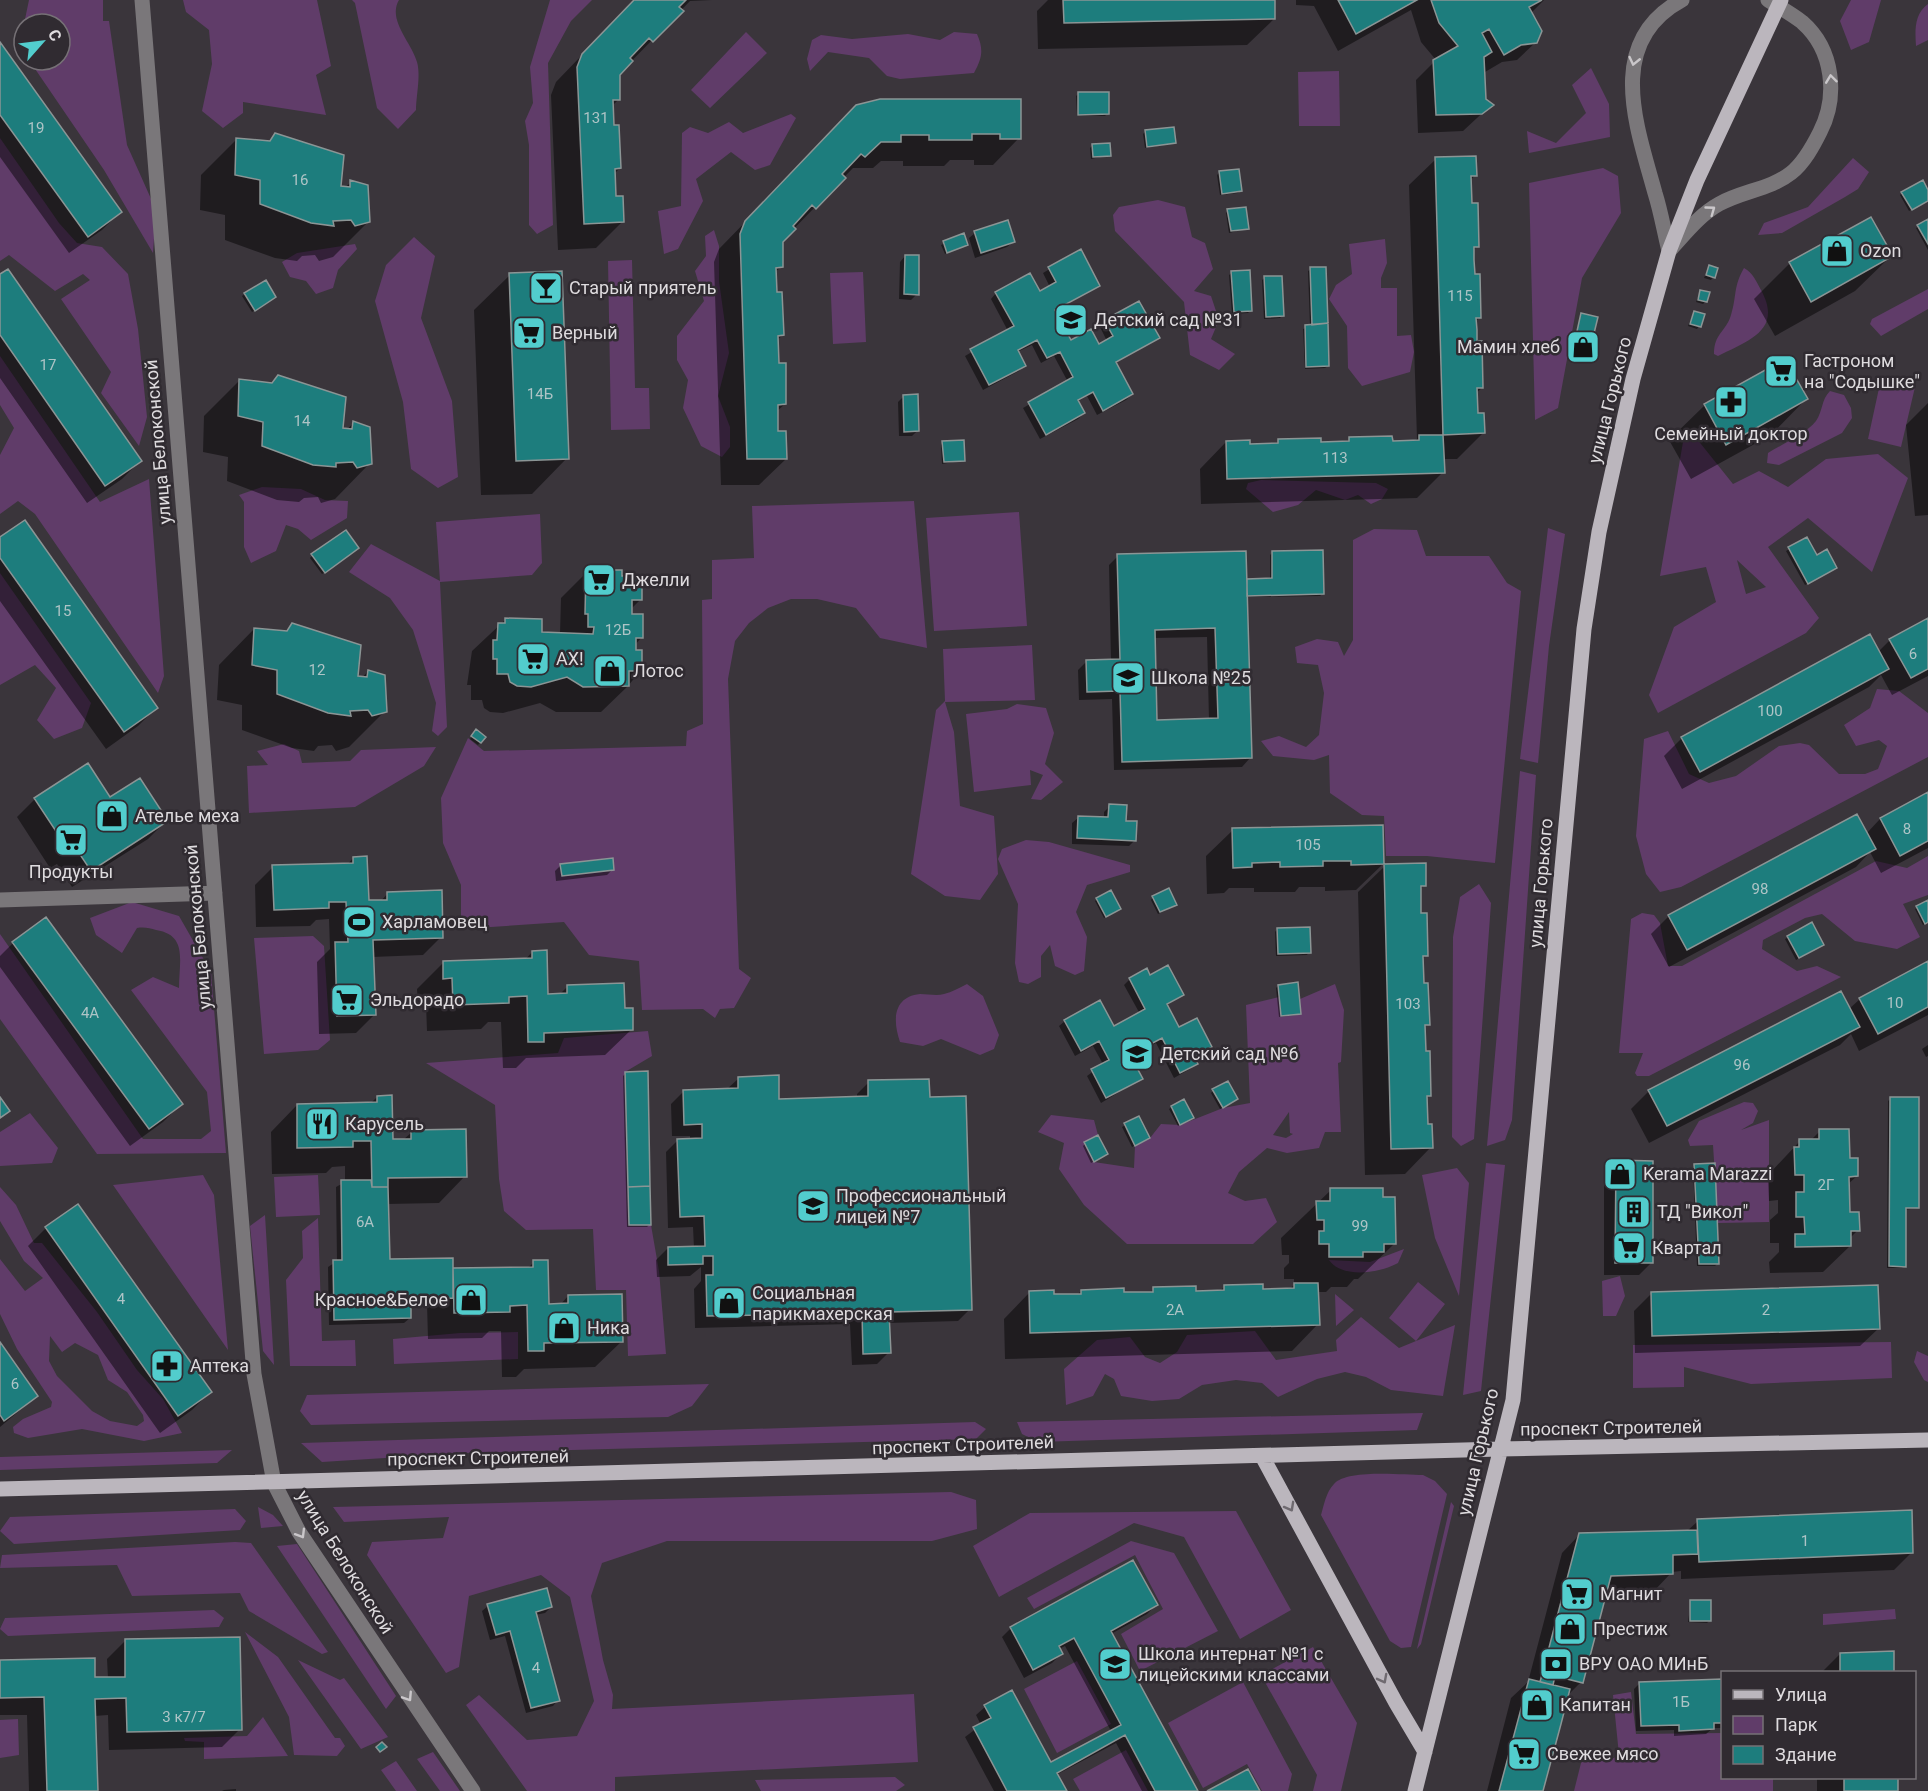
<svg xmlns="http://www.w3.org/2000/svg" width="1928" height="1791" font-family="Roboto,sans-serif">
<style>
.green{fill:#603c69;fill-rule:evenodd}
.shadow{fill:#0007;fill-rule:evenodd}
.building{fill:#1d7d7d;stroke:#8b9595;stroke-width:1.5;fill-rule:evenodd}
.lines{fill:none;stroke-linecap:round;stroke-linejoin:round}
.minor{stroke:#7a777a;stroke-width:15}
.major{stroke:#bbb6bd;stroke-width:15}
.oneway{stroke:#cac7ca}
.oneway2{stroke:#6f6a70}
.labels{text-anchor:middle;stroke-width:5;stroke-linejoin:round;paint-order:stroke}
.number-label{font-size:15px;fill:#aec4c6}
.poi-label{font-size:18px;fill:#dedbde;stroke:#302b31;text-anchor:start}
.street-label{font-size:18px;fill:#dedbde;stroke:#302b31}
</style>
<rect width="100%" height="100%" fill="#3a353b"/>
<!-- green -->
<path class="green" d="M29 0H103V21H109L127 145 156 210 153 253 104 170 29 60H60V24H24Z
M183 0H317L331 66 316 75 326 115 243 102V113L223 128 202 111 212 64 209 30 186 12Z
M352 0H399C387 20 412 43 417 62 421 76 416 96 416 110L398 129 377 108 355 3Z
M550 0H592L571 21 548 63 553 225 537 234 529 225V145L525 121 533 103 530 67Z
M1851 0H1881L1869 42 1851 50 1840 21Z
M1928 4V40L1916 46C1915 31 1914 14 1928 4Z
M746 32 767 53 710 108 691 90Z
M954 32 977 34C984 50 982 58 974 73L900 79 887 76 869 58 828 52 810 71 807 59 812 40 821 35 852 39 908 34 940 40Z
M1591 68 1609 104 1610 137 1529 153 1527 131 1556 143 1586 113 1572 85Z
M1339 71 1340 126H1299L1298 72Z
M791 114 796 118 770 165 755 170 731 152 696 179 703 201 678 249 664 254 658 211 681 206 682 133 690 127 708 133 729 122 743 133Z
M0 138 59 223 77 243 102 247 128 274 138 329 147 417 139 446 101 393 111 372 61 299 90 280 83 274 55 291 9 255 0 261Z
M1853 158 1869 172 1858 189 1845 197 1782 233 1758 235 1764 223 1808 207Z
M1603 168 1618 176 1621 213 1582 278 1558 408 1535 420 1529 183Z
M1158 200 1185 207 1192 237 1205 243 1213 269 1194 291 1211 296 1219 320 1211 339 1235 354 1219 370 1190 355 1184 302 1115 231 1113 215 1119 207Z
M714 230 719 246V281L729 353 718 396 730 427V447L722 457 701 446 683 408 688 380 677 360V336L704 301 695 271 706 256 705 236Z
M414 237 435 256 421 318 452 401 458 477 438 488 411 469 403 402 375 301 386 265Z
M1385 239 1387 263 1381 278V288H1397V336L1411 335 1414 352 1410 372 1362 386 1348 368 1347 326 1329 299 1336 285 1352 274 1349 244Z
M355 244 357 249 338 270 333 288 316 294 306 281 290 277 282 262 297 253Z
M632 260 635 388H649L650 429 611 430 608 261Z
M1744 268C1753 273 1756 281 1761 290 1783 330 1749 340 1718 356L1714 354C1714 333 1726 332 1731 315 1737 296 1733 287 1744 268Z
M863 272 866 342 833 344 830 273Z
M1928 289V309L1881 336 1870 324 1872 319Z
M0 356 100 502 149 479 164 676 158 693 35 514 18 501 0 514V455L14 428 0 405Z
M1881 379 1915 387 1901 447 1868 439Z
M1830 391 1844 395 1851 408 1852 418 1842 433 1779 465 1767 463 1768 453C1782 444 1806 434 1816 421 1823 411 1821 400 1830 391Z
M1684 436 1697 439 1733 484 1759 471 1788 487 1826 459 1878 454 1908 478 1872 572 1808 518 1768 547 1819 618 1806 633 1658 713 1649 695 1674 627 1716 602 1706 567 1660 576ZM1737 560 1766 587 1746 594Z
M1261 480 1376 483 1388 489 1382 499 1371 504 1358 495 1345 500 1316 490 1298 505 1273 512 1246 489 1248 483Z
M262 487 301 489 325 500 348 501 347 518 311 540 298 529 286 525 276 551 251 563 244 547V502L239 495Z
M914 501 927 648 880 638 856 608 817 599H791L768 608 749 623 735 641 728 679 739 969 751 978 734 1008 720 1009 715 1018 703 1009 642 1010 639 961 589 955 564 922 461 929V885L443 843 441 798 468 738 484 751 686 746 687 731 703 724 702 600 712 599V560L754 558 752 506ZM612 858 613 870 562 875 561 864Z
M1019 512 1027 626 934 631 926 518Z
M540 514 542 563 532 575 440 582 447 727 438 736 432 731 436 703 413 630 390 598 349 572 371 544 440 581 436 522Z
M1548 528 1565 534 1549 646 1538 763 1520 759Z
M1374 529 1417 530 1426 556H1489L1507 583 1521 591 1495 863 1427 856H1386L1384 816 1362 815 1330 793 1329 755 1314 760 1273 756 1261 741 1279 736 1306 747 1319 735 1324 693 1318 665 1297 663 1295 647 1317 639 1338 642 1344 656 1353 640V540Z
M0 573 91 703 82 728 54 739 37 720 56 688 35 665 0 685Z
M1032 645 1035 700 945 702 954 732 960 806 994 816 998 874 980 900 945 896 911 874 936 710 945 701 943 649Z
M1877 689 1899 691 1928 713V757L1681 887 1660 892 1646 874 1636 836 1644 739 1668 731 1689 774 1709 783 1736 776 1779 746 1800 743 1809 745 1839 774H1865L1878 769 1887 746 1879 740 1856 746 1844 725 1870 708Z
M1017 704 1046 708 1054 733 1045 764 1063 782 1041 800 1031 799 1043 775 1030 770 1031 785 974 792 966 714 1007 709Z
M284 744 299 751 302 763 350 761 361 750 436 747 424 766 355 807 249 813 247 766 268 765 257 751Z
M1520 771 1536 775 1512 1120 1505 1140 1487 1146Z
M1026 840 1049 842 1130 865V872L1087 885 1076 912 1087 937 1084 971 1075 975 1055 966 1050 945 1041 956V977L1028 984 1019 982 1015 963 1018 904 998 859 1002 849Z
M1928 856V895L1903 904 1920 937 1897 949 1855 941 1822 914 1805 918 1763 940 1762 949 1797 971 1817 966 1841 977 1649 1076H1637L1635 1073 1643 1053H1619L1631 919 1642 913 1654 915 1660 923 1668 966H1682L1876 861 1907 868Z
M1479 884 1491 903 1474 1139 1461 1146 1452 1137 1453 937 1460 897Z
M132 902 179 916 211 972 226 1153 97 1154 0 1019V934L143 1139H201L211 1131 207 1092 131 990 153 977 179 988C179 961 188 935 156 930 150 928 144 927 137 928L122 953 96 935 90 918Z
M313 936 324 946 330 1040 318 1050 264 1054 254 938Z
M967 984 983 996 999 1035 994 1049 980 1055 941 1039 923 1046 900 1042C893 1022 892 997 920 994 928 994 937 996 944 994 952 992 959 988 967 984Z
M1335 984 1344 1010 1341 1062 1338 1063 1341 1132H1325L1319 1148 1287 1153 1267 1148 1239 1172 1228 1193 1245 1201 1266 1198 1277 1222 1253 1244H1127L1084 1205 1059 1169 1064 1143 1038 1132 1051 1115 1094 1120 1098 1135 1084 1143 1094 1162 1134 1168 1135 1146 1150 1138 1161 1124 1180 1125 1223 1108 1250 1103 1246 1005 1279 997 1281 1016 1301 1014 1300 999ZM1289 1112 1290 1133 1293 1134 1286 1138 1273 1135Z
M648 1031 652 1056 625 1072 629 1225H651L659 1271 666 1354 628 1356 626 1290H596L593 1229 526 1230 504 1211 499 1179 495 1105 426 1063 558 1053 564 1038Z
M1744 1102 1753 1103 1758 1111 1753 1123 1741 1130 1769 1120V1222L1718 1223 1713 1145 1690 1146 1688 1140 1699 1121Z
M30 1113 58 1148 52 1163 0 1166V1132Z
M1486 1163 1505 1165 1481 1391 1463 1395Z
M1457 1168 1469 1183 1459 1296 1435 1238 1422 1175Z
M203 1175 214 1195 228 1350 113 1185Z
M318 1175 320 1215 276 1217 274 1177Z
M0 1187 16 1205 34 1243H42L97 1312 137 1370 163 1399 182 1433 144 1441 82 1429 28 1438 14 1433 13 1427 23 1419 51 1407 52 1402 17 1349 0 1314V1259L25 1291 43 1278 24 1261 0 1221ZM50 1336 62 1352 75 1343 98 1355 108 1380 127 1392 143 1415 144 1421 137 1426 110 1421 92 1411 57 1376 49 1361Z
M265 1215 274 1365 263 1351 250 1226Z
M318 1218 322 1341 355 1340 356 1366H290L286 1280 303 1258 302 1231Z
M1404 1249 1398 1263C1380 1273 1342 1279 1329 1260L1370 1262Z
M1620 1276 1625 1296 1616 1316H1603L1602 1281Z
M1418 1282 1445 1304 1416 1341 1389 1318Z
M1335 1294 1354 1310 1336 1326Z
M1361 1317 1399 1348 1455 1325 1443 1396 1391 1390 1366 1377 1345 1372 1317 1379 1278 1397 1262 1383 1236 1380 1202 1385 1179 1399 1152 1401 1121 1396 1114 1379 1105 1374 1093 1396 1066 1405 1064 1369 1097 1340 1130 1337 1145 1357 1160 1363 1177 1352 1187 1335 1255 1331 1276 1360 1337 1351 1336 1340Z
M518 1332V1359L394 1364 393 1339 460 1333Z
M1891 1342 1892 1378 1751 1384 1684 1367V1387L1633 1388V1345Z
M1917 1351 1928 1356V1382L1924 1380 1914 1362Z
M709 1384 692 1406 668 1417 311 1425 300 1411 307 1395Z
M1423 1413 1417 1430 1038 1442 1022 1434 1017 1422Z
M975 1422 986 1429 976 1439 464 1453 322 1462 301 1443Z
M232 1450 217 1463 0 1470V1457Z
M1423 1475 1435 1481 1447 1494 1411 1647 1401 1648 1390 1641 1321 1515C1324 1505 1326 1492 1334 1484 1347 1469 1402 1475 1423 1475Z
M951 1492 976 1500 977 1529 932 1541H667L602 1563 591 1596 603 1660 613 1695 612 1709 914 1694 918 1762 615 1777V1791H527L466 1705 479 1695 527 1740 577 1736 594 1701 570 1597 541 1575 469 1596 459 1667 446 1673 367 1555 372 1542 443 1538 449 1517 344 1522 333 1507Z
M1451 1502 1454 1506 1421 1644 1417 1649Z
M258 1507 273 1515 283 1526 261 1528Z
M235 1509 246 1521 240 1530 14 1544 0 1531 10 1517Z
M1236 1511 1291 1610 1240 1639 1184 1537 1134 1523 999 1597 973 1546 1030 1513Z
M1131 1541 1174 1553 1218 1631 1140 1671 1121 1634 1163 1609 1135 1555 1034 1609 1027 1598Z
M235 1542 251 1543 328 1652 322 1654 249 1611 240 1593 132 1596 117 1565 0 1568 2 1555Z
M297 1544 396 1696 386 1709 277 1546Z
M1895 1609 1896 1619 1823 1625V1614Z
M214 1610 224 1618 219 1627 8 1636 0 1629 5 1618Z
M245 1632 278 1657 335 1738H340L345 1746 337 1756 294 1755 289 1717Z
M1313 1647 1357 1723 1341 1791H1313L1317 1775 1261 1675Z
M298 1660 340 1680 344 1678 388 1737 361 1749Z
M1077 1661 1111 1724 1057 1753 1024 1689Z
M1243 1682 1292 1774 1288 1791H1262L1247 1764 1203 1788 1168 1723Z
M1631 1692 1636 1734 1722 1733V1778H1773V1791H1574L1583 1755 1607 1762 1619 1755 1613 1695Z
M263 1717 288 1756 204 1759V1742L185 1741 184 1738 247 1736Z
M18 1719 19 1755 0 1758V1720Z
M1126 1750 1148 1791H1080L1073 1779Z
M433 1752 460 1791H440L417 1759Z
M396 1761 417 1791H396L381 1770Z
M895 1777 905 1785 896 1791H761L755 1780Z"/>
<!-- shadow -->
<path class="shadow" d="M635 0H712L690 1 618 75 619 99 612 106 620 168 614 174 615 197 623 221 596 248 558 250 551 95 556 82Z
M1048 0H1274V19L1247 45 1038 49 1037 11Z
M1296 0H1544L1532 12 1536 42 1517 60 1502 62 1485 72 1483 67 1484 100 1491 105 1463 131 1418 133 1416 80 1436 60 1421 42 1411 10 1338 51 1314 6 1296 5Z
M0 45 120 212 102 230 69 253 0 157Z
M1079 93 1107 114 1105 116H1077L1076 96Z
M881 100 1019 138 993 165H974V160H950L944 166H903V161H881L873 168H853L781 242V267L774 273 783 335 776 341 778 365 785 404 776 412 777 432 786 459 759 485H721L714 262 719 249 834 131Z
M1145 132 1174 143 1145 148 1143 134Z
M237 139 339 187 345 188 351 182 368 222 333 257 319 261 315 255 302 256 297 261 275 258 225 240V215L200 210 201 175Z
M1093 145 1109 155 1091 159 1090 148Z
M1436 159 1475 175 1470 181 1477 246 1473 251V275L1480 317 1475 322 1482 388 1476 393 1477 414 1483 433 1457 459H1443V472L1417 498 1201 504 1200 469 1226 442 1249 445H1275L1279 441 1320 443H1346L1350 439 1391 442H1414L1417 439 1409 185Z
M1220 172 1240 191 1238 193 1220 195 1217 175Z
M1902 193H1928V201L1909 211 1900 195Z
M1228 211 1248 228 1229 233 1226 213Z
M1928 220V250L1916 228Z
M1007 222 1013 242 1007 247 975 258 969 238 975 233Z
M963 235 966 244 945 254 941 245Z
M1080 251 1098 286 1054 312 1070 342 1098 346 1107 341 1100 327 1105 321 1158 338 1115 363 1132 394 1126 400 1097 415 1087 396 1077 402 1084 413 1078 419 1040 439 1023 408 1068 382 1054 356 1041 363 1032 345 1017 352 1024 365 1019 371 983 390 965 356 1008 331 991 299 996 293H1039L1050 287 1043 273Z
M905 256 917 294 911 300 899 299 900 262Z
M1891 256 1855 291 1775 336 1754 299 1790 263Z
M1709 267 1713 277 1711 280 1704 278Z
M1311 269 1328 366 1325 368 1305 369 1303 329 1310 326 1308 271Z
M1232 273 1251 310 1248 313 1232 314 1229 275Z
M510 275 567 458 532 494 481 495 474 310Z
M0 276 140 461 122 479 87 503 0 378Z
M1265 278 1282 316 1280 318 1264 319 1262 280Z
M1701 291 1706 301 1703 304 1696 302Z
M245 294 272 299 252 312 242 296Z
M1694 312 1699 326 1697 329 1688 326Z
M1582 315 1587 358 1585 360 1570 357Z
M278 377 341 429 347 430 353 423 370 463 335 499 321 503 318 497 304 498 299 502 277 500 227 481 228 457 203 452 204 416 239 381 270 384Z
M904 396 918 430 912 436H899L898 402Z
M1806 399 1771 435 1691 479 1669 440 1705 405Z
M1928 403V515L1915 516 1906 425Z
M943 442 964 460 942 464 941 445Z
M0 539 156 708 138 726 106 749 0 601Z
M1806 539 1816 557 1833 570 1805 585 1786 551Z
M355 551 322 574 310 558 312 556Z
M1272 553 1323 593 1320 596 1246 597 1250 758 1242 767 1114 770 1112 699 1079 700 1078 670 1087 661H1111L1109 565 1118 556 1245 580H1270V555ZM1207 637 1209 720 1156 721 1154 638Z
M587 572 620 577 641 599 631 609V616L641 638 635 645 641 670 628 686 601 712H556L540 703 503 713 490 712 484 708 482 700H471V685H467L472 651 505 620 540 634H560L561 598Z
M1928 620V676L1892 695 1881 675 1869 687 1682 789 1664 756 1682 738 1878 652 1890 640Z
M293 625 356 677 362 678 368 671 385 711 349 747 336 751 332 745 318 746 314 751 292 748 242 730V705L217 700 219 665 254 629 285 633Z
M476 731 484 737 478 745 470 739Z
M1928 794V848L1881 873 1870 852 1856 867 1669 967 1651 934 1669 916 1866 834 1880 819Z
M35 799H109L166 821 148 839 72 887 57 864 50 868 17 817Z
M1110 806 1125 822 1135 840 1129 846 1072 844V823L1078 818 1104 819V812Z
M1233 830 1383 864 1356 890 1325 891V887H1299L1295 892H1254V888H1229L1224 893 1207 894 1206 856Z
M353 858 367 902H380L388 893 441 937 423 955 372 957 374 1015 356 1033 319 1034 317 962 330 949 329 919 316 920 310 926 256 927 255 885 273 867 347 865Z
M561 865 612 870 607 875 556 881 555 871Z
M1385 866 1424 885 1419 891 1426 955 1422 960V985L1428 1024 1424 1028 1430 1095 1426 1099V1125L1431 1147 1405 1174 1365 1175 1358 892Z
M1153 897 1173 907 1158 914 1151 900Z
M1097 899 1117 911 1104 918 1095 901Z
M1928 901V922L1923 925 1915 909Z
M1812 924 1823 945 1796 960 1785 939Z
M1277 929 1309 952 1307 955 1276 956 1275 932Z
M13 943 181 1104 163 1122 130 1146 0 967V956Z
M532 952 547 996 559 995 568 986 624 1009 632 1029 605 1055 526 1058 516 1068H503L501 1022H488L481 1029 427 1031 426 1004H418L417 989 443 963 525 960Z
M1928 963V1015L1859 1051 1851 1034 1840 1045 1649 1143 1631 1109 1649 1091 1849 1009 1860 999Z
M1150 977 1182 995 1166 1006 1178 1029 1210 1047 1193 1058 1196 1064 1190 1069 1174 1078 1156 1043 1129 1057 1141 1079 1101 1103 1087 1076 1103 1064 1093 1046 1075 1056 1059 1026 1065 1021 1113 1028 1140 1014 1124 985 1130 979Z
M1278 986 1300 1013 1297 1015 1279 1017 1276 988Z
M1928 1045V1056L1926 1057 1922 1049Z
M626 1073 650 1224 647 1227H627L623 1076Z
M739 1078 778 1100 857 1098V1094L869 1082 928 1098 970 1309 958 1321 888 1323 889 1352 877 1364 852 1365 850 1324 695 1328 694 1289 701 1281V1267L690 1276 657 1277 656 1260 668 1248H694L693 1227 668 1228 666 1152 678 1140H690V1136H672L671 1104 683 1092 726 1090Z
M1213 1091 1234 1101 1220 1109 1211 1093Z
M377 1097 391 1140H403L412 1132 465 1176 439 1203 387 1204 388 1260 451 1270 527 1269 534 1262 548 1305H560L568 1296 622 1341 595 1367 524 1369 516 1377H502L501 1331H489L482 1338 428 1339 427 1304H409L410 1318 404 1323 329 1325 328 1267 337 1261 336 1187 345 1182V1166L332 1167 326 1173 272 1174 271 1132 297 1105 370 1104Z
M1891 1098 1917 1208 1904 1210V1266L1902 1268H1887L1888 1101Z
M1172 1107 1190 1120 1178 1126 1169 1109Z
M1138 1118 1148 1138 1132 1147 1122 1127Z
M1820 1131 1848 1160 1857 1176 1847 1185 1848 1214 1858 1230 1850 1238V1246L1823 1272 1770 1273 1769 1262 1779 1252V1243H1770V1220L1778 1213V1200L1769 1201 1768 1175 1800 1141H1810Z
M1085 1144 1106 1154 1091 1163 1083 1146Z
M1616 1162 1651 1263 1639 1275H1604V1174Z
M1695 1165 1718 1263 1715 1266H1697L1693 1167Z
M1331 1190 1382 1199 1394 1244 1358 1279H1354L1347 1287H1331L1326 1292H1317L1318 1324 1292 1351 1005 1359 1004 1319 1030 1292 1053 1296 1077 1295 1081 1291 1149 1293 1154 1289 1219 1292 1224 1287 1290 1289 1294 1285V1279H1284V1268L1289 1263V1255H1282L1281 1238Z
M78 1206 210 1392 192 1410 160 1433 28 1246 46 1228Z
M1652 1293 1879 1328 1860 1346 1635 1353 1634 1311Z
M0 1345 37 1396 0 1427Z
M1698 1521 1912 1552 1894 1570 1681 1579V1571L1672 1572 1654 1591 1605 1593 1581 1682 1566 1697 1541 1791H1487L1511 1698 1528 1682 1562 1553 1580 1534 1686 1532Z
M1691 1601 1710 1620 1707 1623 1688 1622Z
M1156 1605 1147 1614 1111 1634 1196 1791H1142L1116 1743 1056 1775 1065 1791H994L965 1737 981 1725 976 1715 985 1707 1011 1692 1050 1764 1111 1731 1065 1646 1059 1649 1061 1654 1052 1663 1024 1678 1002 1637 1011 1628Z
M488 1606 551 1607 545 1613 535 1615 558 1700 553 1706 526 1713 505 1636 490 1640 482 1611Z
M125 1641 240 1729 222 1747 109 1750 108 1715 94 1716 96 1791H29L27 1715H0V1661L94 1679 108 1678 107 1659Z
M1892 1653 1893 1672H1822L1840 1654Z
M1722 1680V1728H1713L1706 1734 1674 1736V1730L1636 1731 1634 1689 1640 1683Z
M1817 1778H1896L1897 1791H1817Z
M236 1789V1791H222L224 1790Z"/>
<!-- building -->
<path class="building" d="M634 0H686L679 7 684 11 653 42 649 38 630 58 633 61 620 75V100H613L614 125H619L621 168 615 169 616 196H623L624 222 584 224 577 67 582 54Z
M1063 0H1275V19L1064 23Z
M1338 0H1417L1356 34Z
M1431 0H1542L1529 7 1542 31 1537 43 1521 45 1504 55 1489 29 1482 33 1492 52 1484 57 1486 99 1494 105 1482 114 1436 115 1433 60 1458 46 1439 23Z
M0 42 122 212 88 237 0 115Z
M1078 92H1109V114L1078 115Z
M880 99H1021V139H1000V134H972V140H929V135H901V142H881L865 157 861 154 842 174 846 178 816 209 812 205 793 226 796 229 783 242V267L776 268 777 292H782L784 335 778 336 779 363H786V404L778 405V431H786L787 459H747L740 234 745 221 856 105Z
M1174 127 1176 143 1147 147 1145 130Z
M275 133 344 155 341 186 350 187V180L368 185 370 222 355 226 351 220 333 221 334 226 311 223 260 204V180L235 175 236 138 270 141Z
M1110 143 1111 156 1093 157 1092 144Z
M1476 156 1477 176H1471L1472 203H1478L1479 247H1474V260L1475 274H1480L1481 318H1476L1477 330V341H1482L1483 388H1477L1478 413H1484L1485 433 1443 435 1435 157Z
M1239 169 1242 191 1222 194 1219 171Z
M1923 180 1928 190V201L1912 210 1901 192Z
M1246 207 1249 229 1231 231 1227 209Z
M1871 217 1893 256 1811 302 1789 262Z
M1928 219V244L1917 225Z
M1008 220 1015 242 981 253 974 231Z
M964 233 968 245 947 253 943 241Z
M1081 249 1100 286 1055 310 1071 340 1091 329 1099 344 1113 336 1104 320 1139 301 1160 338 1116 362 1133 394 1103 411 1093 392 1078 400 1085 413 1046 435 1028 402 1073 377 1060 352 1047 358 1037 340 1018 350 1026 366 989 385 970 349 1014 326 995 292 1030 273 1040 291 1056 282 1048 267Z
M905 255H919V295L904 294Z
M1709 265 1718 268 1715 278 1706 275Z
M1310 267H1326L1328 323 1312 325Z
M8 269 142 461 105 486 0 335V274Z
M1250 270 1252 311 1234 312 1231 271Z
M562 271 569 459 516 461 509 273Z
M1264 276H1282L1284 316 1266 317Z
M266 280 276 297 255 311 244 293Z
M1700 290 1710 292 1707 302 1698 300Z
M1694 311 1705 314 1701 327 1690 324Z
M1581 313 1598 317 1588 358 1572 354Z
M1328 323 1329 366 1306 367 1305 325Z
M1785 359 1808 399 1726 445 1704 404Z
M278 375 346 397 343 428 352 429 353 421 370 427 372 464 357 468 353 462 336 463V467L313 465 262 446 263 422 238 416 239 379 272 383Z
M918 394 919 431 904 432 903 395Z
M1419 435H1443L1445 473 1227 479 1226 441 1250 440V444L1278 443V439L1321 438V442L1349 441V437L1392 436 1393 441 1419 440Z
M964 440 965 461 944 462 942 441Z
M25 520 158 708 124 732 0 558V537Z
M346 530 359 548 325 573 311 554Z
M1807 537 1817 555 1827 549 1837 568 1808 584 1788 547Z
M1323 550 1324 594 1247 596V579L1272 578V551Z
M1246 551 1252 758 1122 762 1120 691 1087 692 1086 660 1120 659 1117 554ZM1215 628 1218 718 1157 720 1155 630Z
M586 570H622V576H642V600H632V614H643V638H636V650H642V671H629V686L583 687 567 677 531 687 517 686 510 682 508 674H497V659H493V640H497L498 623H505V618L542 619V632L593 634 594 627H588V614H585Z
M1928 618V669L1911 678 1889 639Z
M292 623 361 645 358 676 367 677 368 670 385 675 387 712 372 716 368 710 350 711 351 716 328 713 277 694V670L252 665 254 628 287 631Z
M1870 634 1889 669 1700 772 1681 737Z
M476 729 486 737 481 743 471 736Z
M88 763 110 797 140 778 168 821 91 871 75 847 69 851 34 798Z
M1928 792V841L1900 856 1880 818Z
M1109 804 1127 805 1126 821H1137L1136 841 1077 838 1078 816 1108 817Z
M1857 814 1876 849 1687 950 1668 915Z
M1383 825 1384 864 1351 865V861H1323V866L1280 867V862L1252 863V867L1233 868 1232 828Z
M367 856 369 900H387V892L442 890 443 938 373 940 376 1015 337 1016 335 942H348L346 902H329V908L274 910 272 865 353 863V857Z
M613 858 614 870 562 876 560 864Z
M1426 863V886H1421V913H1427L1428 956H1423L1424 983H1428L1430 1025H1425L1426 1051H1430L1431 1096H1427L1428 1124H1432L1433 1148 1391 1149 1384 864Z
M1169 888 1177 905 1160 912 1152 896Z
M1111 890 1121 909 1106 917 1096 898Z
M1928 900V922L1925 924 1916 906Z
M46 917 183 1104 149 1129 12 942Z
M1812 922 1824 945 1799 958 1787 936Z
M1310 927 1311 953 1278 954 1277 928Z
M547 950 548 994 567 993V985L624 983 625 1008H633V1030L544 1033V1042H528L527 996 509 997V1003L453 1005 452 978 443 979V961L532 958V951Z
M1928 961V1007L1878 1034 1859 998Z
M1168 965 1184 995 1167 1004 1179 1027 1197 1018 1212 1047 1194 1057 1198 1064 1180 1073 1162 1038 1130 1055 1143 1079 1106 1098 1091 1069 1109 1060 1099 1041 1081 1051 1064 1020 1100 1000 1114 1026 1145 1009 1129 978 1147 968 1150 975Z
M1298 982 1301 1014 1281 1016 1278 985Z
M1841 991 1860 1027 1667 1126 1648 1090Z
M648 1071 650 1186 628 1187 625 1072Z
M779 1075V1099L868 1096V1080L929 1079 930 1097 966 1096 972 1310 889 1312 891 1353 863 1354 862 1313 707 1316 706 1275H713V1256H703V1264L668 1265V1247L705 1246 704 1216 680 1217 677 1139 702 1138V1124L684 1125 683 1090 738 1088V1077Z
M1228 1081 1238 1099 1223 1108 1212 1089Z
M392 1095 393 1139H411V1130L466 1129 467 1177 388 1178V1187H372L371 1141H353V1147L297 1148V1104L377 1102V1096Z
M0 1097 10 1111 0 1118Z
M1890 1097H1919V1208H1906V1267L1889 1266Z
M1184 1099 1194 1118 1180 1125 1171 1106Z
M1139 1116 1150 1138 1135 1146 1124 1123Z
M1819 1129H1849L1850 1158H1858V1176L1849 1177 1850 1212H1859L1860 1231H1851V1246L1795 1247V1234H1805L1804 1217H1796V1192H1804V1175H1795L1794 1147H1799V1139H1819Z
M1098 1135 1108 1154 1094 1162 1084 1142Z
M1616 1160 1653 1161V1263H1615Z
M1715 1163 1719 1264H1699L1694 1164Z
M341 1180H371L372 1187H388L390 1259 453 1258V1298L411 1299V1318L334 1320 333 1260H342Z
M650 1186 651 1225H629L628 1187Z
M1330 1188H1383V1197H1395L1396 1244H1384V1252H1363V1257H1329V1244H1319V1231H1324V1220H1317L1316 1201H1330Z
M78 1204 212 1392 178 1416 45 1227Z
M533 1260H548L549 1304 568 1303V1295L622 1294 623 1342 544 1343V1351H528L527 1305 510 1306V1312L454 1313 453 1268 533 1267Z
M1294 1283H1318L1320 1325 1030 1333 1029 1291 1054 1290V1294H1081V1290L1124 1288V1292H1153V1287L1196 1286V1291L1224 1290V1285L1263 1284V1289L1294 1288Z
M1878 1285 1880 1329 1652 1336 1651 1292Z
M0 1342 38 1396 4 1421 0 1415Z
M1912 1510 1913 1553 1699 1562 1697 1519Z
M1697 1530 1698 1554 1673 1555V1574L1611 1576 1583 1683 1555 1676 1553 1685 1540 1682 1579 1533Z
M1133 1560 1158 1605 1111 1631 1198 1791H1155L1125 1735 1057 1773 1067 1791H1007L973 1727 991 1718 984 1705 1012 1690 1051 1762 1121 1725 1074 1638 1059 1646 1063 1654 1033 1670 1010 1627Z
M547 1588 552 1607 536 1612 560 1701 531 1708 510 1631 496 1635 487 1604Z
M1690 1600H1711V1621H1690Z
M240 1637 242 1730 127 1732 126 1698 95 1699 98 1791H47L44 1697 0 1698V1660L95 1658V1677H125V1639Z
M1894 1651V1672H1840V1653Z
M1529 1679 1570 1689 1561 1724 1543 1791H1499Z
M1722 1679V1723H1714V1729L1679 1731V1725L1641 1726 1639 1682Z
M382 1742 387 1747 380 1752 376 1747Z
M1248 1769 1260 1791H1207Z
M1844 1778H1898V1791H1844Z"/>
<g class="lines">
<!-- minor -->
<path class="minor" d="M142 0 254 1374 274 1483 299 1532 473 1791
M1669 251C1684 235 1699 215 1719 204 1742 191 1771 189 1791 173 1804 163 1813 146 1820 132 1838 97 1834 50 1802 22 1792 14 1779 7 1768 0
M1669 251C1664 231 1661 212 1655 193 1637 127 1604 42 1682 0
M0 900 215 893"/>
<!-- major -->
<path class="major" d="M1262 1456 1396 1703 1425 1752
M0 1489 1500 1449 1928 1440
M1415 1791 1513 1400 1584 629 1599 532 1633 379 1669 251 1697 180 1781 0"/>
</g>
<!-- one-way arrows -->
<defs><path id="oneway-chevron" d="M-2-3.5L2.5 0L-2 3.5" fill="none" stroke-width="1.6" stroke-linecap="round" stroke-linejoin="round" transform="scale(1.5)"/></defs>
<g class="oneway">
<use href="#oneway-chevron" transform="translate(1634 61) rotate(103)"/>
<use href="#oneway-chevron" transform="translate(1831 79) rotate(-97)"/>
<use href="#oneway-chevron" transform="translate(1711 210) rotate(-36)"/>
<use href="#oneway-chevron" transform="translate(301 1534) rotate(59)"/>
<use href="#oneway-chevron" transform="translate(408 1697) rotate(57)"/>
</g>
<g class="oneway2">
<use href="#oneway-chevron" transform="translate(1290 1507) rotate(61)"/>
<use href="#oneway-chevron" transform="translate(1383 1679) rotate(62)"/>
</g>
<!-- icons -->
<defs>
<g id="shop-square" transform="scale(1.725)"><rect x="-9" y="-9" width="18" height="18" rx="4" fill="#52cdcd" stroke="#302b31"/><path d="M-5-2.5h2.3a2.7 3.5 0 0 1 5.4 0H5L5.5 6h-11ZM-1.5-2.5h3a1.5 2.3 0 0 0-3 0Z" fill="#111"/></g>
<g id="bar-square" transform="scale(1.725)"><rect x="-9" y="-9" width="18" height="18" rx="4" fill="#52cdcd" stroke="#302b31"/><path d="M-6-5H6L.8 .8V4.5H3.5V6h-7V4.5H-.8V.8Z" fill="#111"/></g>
<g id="school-square" transform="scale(1.725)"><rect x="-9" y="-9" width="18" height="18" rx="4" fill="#52cdcd" stroke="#302b31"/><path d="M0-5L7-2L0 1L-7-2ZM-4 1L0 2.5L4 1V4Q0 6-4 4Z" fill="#111"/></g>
<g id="supermarket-square" transform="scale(1.725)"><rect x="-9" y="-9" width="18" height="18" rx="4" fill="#52cdcd" stroke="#302b31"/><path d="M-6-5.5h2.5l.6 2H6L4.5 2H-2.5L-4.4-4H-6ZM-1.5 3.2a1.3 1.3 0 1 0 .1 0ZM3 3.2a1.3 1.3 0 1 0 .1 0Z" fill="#111"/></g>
<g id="pharmacy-square" transform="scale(1.725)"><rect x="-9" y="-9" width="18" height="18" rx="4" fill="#52cdcd" stroke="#302b31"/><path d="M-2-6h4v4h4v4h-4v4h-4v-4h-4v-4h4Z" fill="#111"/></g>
<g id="stadium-square" transform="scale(1.725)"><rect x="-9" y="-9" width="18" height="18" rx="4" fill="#52cdcd" stroke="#302b31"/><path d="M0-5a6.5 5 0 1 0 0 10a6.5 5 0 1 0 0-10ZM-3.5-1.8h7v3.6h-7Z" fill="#111"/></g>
<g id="restaurant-square" transform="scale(1.725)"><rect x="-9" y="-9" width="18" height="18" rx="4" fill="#52cdcd" stroke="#302b31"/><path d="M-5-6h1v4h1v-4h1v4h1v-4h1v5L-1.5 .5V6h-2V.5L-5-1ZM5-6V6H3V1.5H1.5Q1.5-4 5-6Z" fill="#111"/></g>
<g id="university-square" transform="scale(1.725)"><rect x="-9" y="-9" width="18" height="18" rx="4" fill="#52cdcd" stroke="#302b31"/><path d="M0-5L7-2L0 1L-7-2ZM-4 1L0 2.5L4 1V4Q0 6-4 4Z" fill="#111"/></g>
<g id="building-square" transform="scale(1.725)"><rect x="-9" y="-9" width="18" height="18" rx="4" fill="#52cdcd" stroke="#302b31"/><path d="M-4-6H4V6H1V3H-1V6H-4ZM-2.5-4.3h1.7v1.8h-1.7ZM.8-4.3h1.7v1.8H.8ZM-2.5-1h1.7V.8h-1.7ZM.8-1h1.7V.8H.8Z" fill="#111"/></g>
<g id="bank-square" transform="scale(1.725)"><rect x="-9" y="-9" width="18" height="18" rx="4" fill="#52cdcd" stroke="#302b31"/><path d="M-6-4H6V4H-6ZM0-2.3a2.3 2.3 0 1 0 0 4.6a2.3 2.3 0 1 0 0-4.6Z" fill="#111"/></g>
</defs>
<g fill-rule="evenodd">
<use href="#shop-square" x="1837" y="251"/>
<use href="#bar-square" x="546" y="288"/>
<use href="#school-square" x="1071" y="320"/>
<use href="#supermarket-square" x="529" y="333"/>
<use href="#shop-square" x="1583" y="347"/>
<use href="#supermarket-square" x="1781" y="371"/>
<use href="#pharmacy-square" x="1731" y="402"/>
<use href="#supermarket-square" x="599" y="580"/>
<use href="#supermarket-square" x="533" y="659"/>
<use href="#shop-square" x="610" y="671"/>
<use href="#school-square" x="1128" y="678"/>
<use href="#shop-square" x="112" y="816"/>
<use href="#supermarket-square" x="71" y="840"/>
<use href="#stadium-square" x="359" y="922"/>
<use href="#supermarket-square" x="347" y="1000"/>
<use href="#school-square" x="1137" y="1054"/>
<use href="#restaurant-square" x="322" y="1124"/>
<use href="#shop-square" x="1620" y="1174"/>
<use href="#university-square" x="813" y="1206"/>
<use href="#building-square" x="1634" y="1212"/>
<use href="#supermarket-square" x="1629" y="1248"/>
<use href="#shop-square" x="471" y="1300"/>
<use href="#shop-square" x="729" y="1303"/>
<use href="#shop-square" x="564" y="1328"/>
<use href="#pharmacy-square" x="167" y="1366"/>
<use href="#supermarket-square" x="1577" y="1594"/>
<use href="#shop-square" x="1570" y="1629"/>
<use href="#school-square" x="1115" y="1664"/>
<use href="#bank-square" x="1556" y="1664"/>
<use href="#shop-square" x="1537" y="1705"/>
<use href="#supermarket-square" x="1524" y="1754"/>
</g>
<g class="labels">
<!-- number labels -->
<g class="number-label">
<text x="596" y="123">131</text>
<text x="36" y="133">19</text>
<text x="300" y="185">16</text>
<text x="1460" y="301">115</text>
<text x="48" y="370">17</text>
<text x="540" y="399">14Б</text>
<text x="302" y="426">14</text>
<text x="1335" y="463">113</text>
<text x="63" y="616">15</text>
<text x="618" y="635">12Б</text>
<text x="1913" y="659">6</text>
<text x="317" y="675">12</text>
<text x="1770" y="716">100</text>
<text x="1907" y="834">8</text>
<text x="1308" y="850">105</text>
<text x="1760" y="894">98</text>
<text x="1895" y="1008">10</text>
<text x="1408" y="1009">103</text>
<text x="90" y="1018">4А</text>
<text x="1742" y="1070">96</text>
<text x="1826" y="1190">2Г</text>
<text x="365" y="1227">6А</text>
<text x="1360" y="1231">99</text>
<text x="121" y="1304">4</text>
<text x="1175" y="1315">2А</text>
<text x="1766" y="1315">2</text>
<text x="15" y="1389">6</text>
<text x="1805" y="1546">1</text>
<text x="536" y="1673">4</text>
<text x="1681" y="1707">1Б</text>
<text x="184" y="1722">3 к7/7</text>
</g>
<!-- poi labels -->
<g class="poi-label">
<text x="1860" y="257">Ozon</text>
<text x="569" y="294">Старый приятель</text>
<text x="1094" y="326">Детский сад №31</text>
<text x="552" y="339">Верный</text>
<text x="1560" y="353" text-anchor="end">Мамин хлеб</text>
<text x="1804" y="367">Гастроном<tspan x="1804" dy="21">на "Содышке"</tspan></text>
<text x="1731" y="440" text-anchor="middle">Семейный доктор</text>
<text x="622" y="586">Джелли</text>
<text x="556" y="665">АХ!</text>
<text x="633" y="677">Лотос</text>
<text x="1151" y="684">Школа №25</text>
<text x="135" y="822">Ателье меха</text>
<text x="71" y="878" text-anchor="middle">Продукты</text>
<text x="382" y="928">Харламовец</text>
<text x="370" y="1006">Эльдорадо</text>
<text x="1160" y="1060">Детский сад №6</text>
<text x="345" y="1130">Карусель</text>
<text x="1643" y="1180">Kerama Marazzi</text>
<text x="836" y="1202">Профессиональный<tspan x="836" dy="21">лицей №7</tspan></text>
<text x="1657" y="1218">ТД "Викол"</text>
<text x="1652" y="1254">Квартал</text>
<text x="752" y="1299">Социальная<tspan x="752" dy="21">парикмахерская</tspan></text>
<text x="448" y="1306" text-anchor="end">Красное&amp;Белое</text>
<text x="587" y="1334">Ника</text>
<text x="190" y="1372">Аптека</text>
<text x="1600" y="1600">Магнит</text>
<text x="1593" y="1635">Престиж</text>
<text x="1138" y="1660">Школа интернат №1 с<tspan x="1138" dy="21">лицейскими классами</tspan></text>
<text x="1579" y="1670">ВРУ ОАО МИнБ</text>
<text x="1560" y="1711">Капитан</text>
<text x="1547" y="1760">Свежее мясо</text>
</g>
<!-- street labels -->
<g class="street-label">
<text transform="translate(1610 400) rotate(-76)" y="6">улица Горького</text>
<text transform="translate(158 442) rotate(-95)" y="6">улица Белоконской</text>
<text transform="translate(1541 883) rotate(-85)" y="6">улица Горького</text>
<text transform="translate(198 927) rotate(-95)" y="6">улица Белоконской</text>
<text transform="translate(1611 1428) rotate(-1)" y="6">проспект Строителей</text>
<text transform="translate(963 1445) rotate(-2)" y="6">проспект Строителей</text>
<text transform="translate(1478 1452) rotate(-77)" y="6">улица Горького</text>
<text transform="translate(478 1458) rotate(-1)" y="6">проспект Строителей</text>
<text transform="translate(345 1562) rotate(58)" y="6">улица Белоконской</text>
</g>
</g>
<!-- legend -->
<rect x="1721" y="1671" width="195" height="108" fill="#302b31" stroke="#767176" stroke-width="1.5"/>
<rect x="1733" y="1690" width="30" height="9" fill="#bbb6bd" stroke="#767176" stroke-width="1.5"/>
<text x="1775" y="1701" font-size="18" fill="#dedbde">Улица</text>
<rect x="1733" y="1716" width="30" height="18" fill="#603c69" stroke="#767176" stroke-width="1.5"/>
<text x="1775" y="1731" font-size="18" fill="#dedbde">Парк</text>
<rect x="1733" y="1746" width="30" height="18" fill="#1d7d7d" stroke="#767176" stroke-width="1.5"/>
<text x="1775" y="1761" font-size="18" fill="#dedbde">Здание</text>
<!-- north arrow -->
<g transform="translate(42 42) rotate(62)"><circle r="28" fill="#302b31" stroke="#767176" stroke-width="1.5"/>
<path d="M0-4.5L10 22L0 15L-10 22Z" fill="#52cdcd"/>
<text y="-9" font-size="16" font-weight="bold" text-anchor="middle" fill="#dedbde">С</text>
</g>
</svg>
